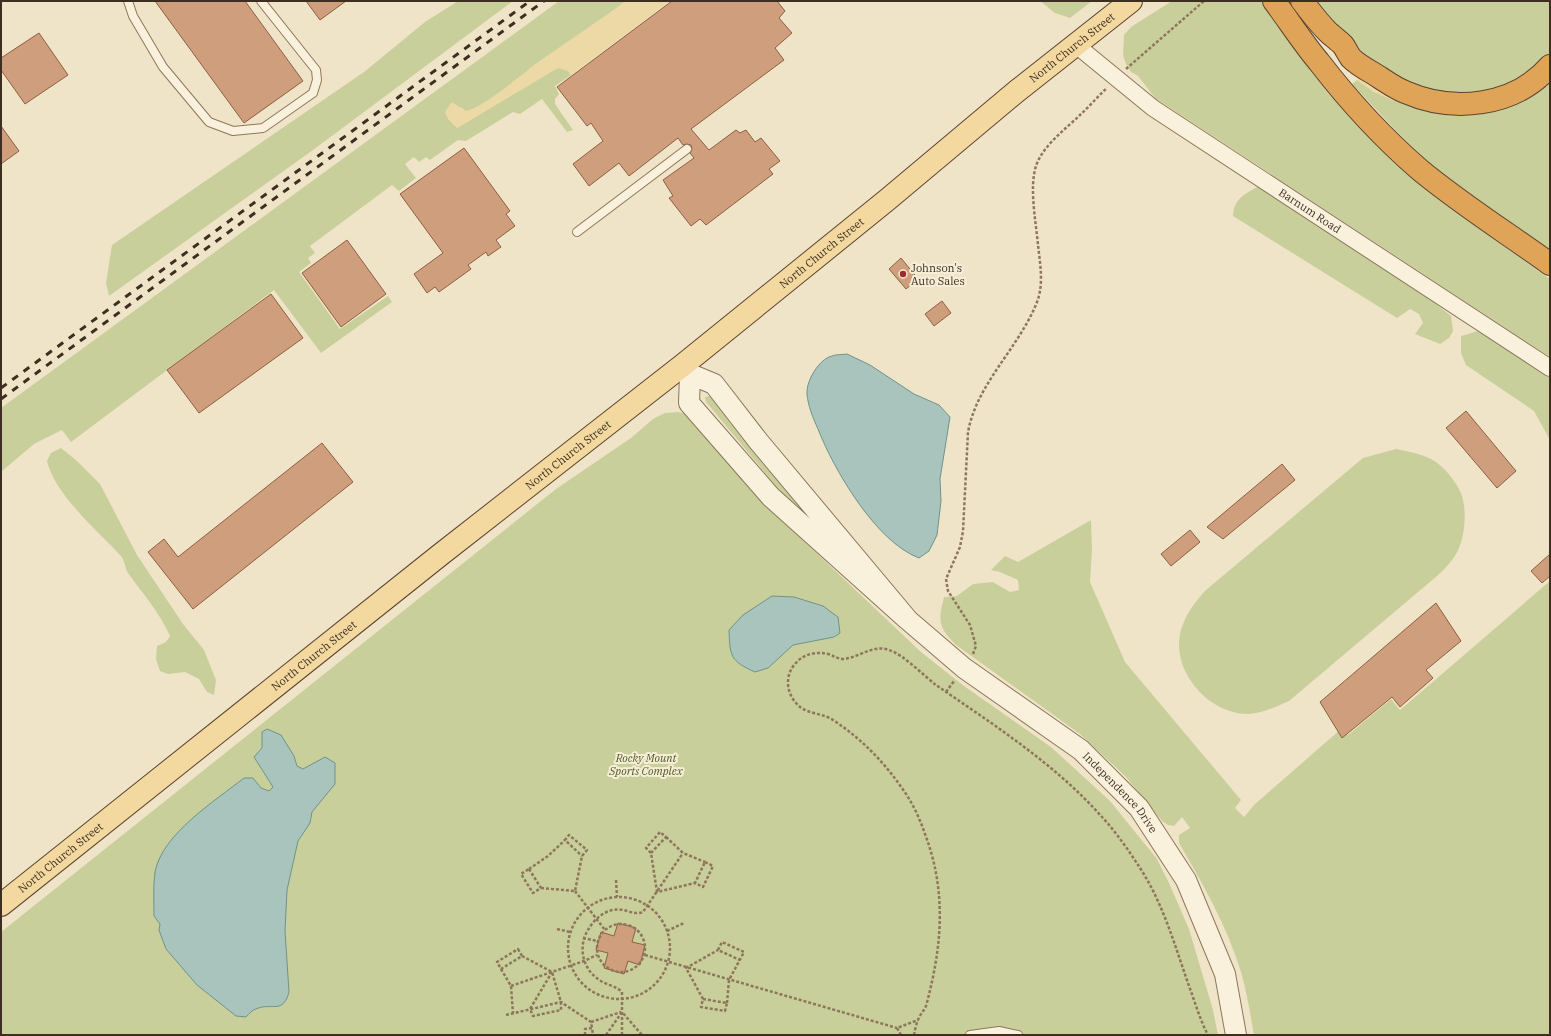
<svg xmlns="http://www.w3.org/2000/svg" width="1551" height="1036" viewBox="0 0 1551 1036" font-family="'IBM Plex Serif',serif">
  <rect width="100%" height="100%" fill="#f0e4c8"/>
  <g fill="#c9cf9b">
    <polygon points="458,1 513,1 313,150 109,296 106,283 112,245 364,72 425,22"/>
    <path d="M 559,1 L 626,1 C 597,23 565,43 536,64 C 520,76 482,109 465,111 L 461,107 L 457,128 L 558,67 L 568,71 L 571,75 L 555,86 L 559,94 L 555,99 L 555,104 L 573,130 L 567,132 L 542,99 L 520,114 L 513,112 L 466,141 L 458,140 L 430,160 L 426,157 L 419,162 L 414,157 L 405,164 L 416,178 L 399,191 L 392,185 L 310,246 L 315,253 L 308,258 L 311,263 L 299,272 L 340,329 L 388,296 L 392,302 L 321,353 L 274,290 L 71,442 L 62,430 L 34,444 L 1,472 L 1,408 Z"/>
    <polygon points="1040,1 1092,1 1070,18 1055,13"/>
    <polygon points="1172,1 1263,1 1426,187 1467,220 1550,279 1550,357 1155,98 1138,76 1131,72 1126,64 1123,55 1124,35 1131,27"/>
    <polygon points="1316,1 1550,1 1550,53 1540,65 1509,88 1491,94 1440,93 1411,84 1379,68 1355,45"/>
    <polygon points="1550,76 1550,256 1447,179 1401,136 1352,84 1357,80 1374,92 1417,107"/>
    <path d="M 1259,186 L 1427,297 L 1451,316 L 1453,331 L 1449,338 L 1440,344 L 1415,334 L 1423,323 L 1419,314 L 1410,309 L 1397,318 L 1233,216 C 1234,198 1245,194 1259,186 Z"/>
    <polygon points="1478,331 1550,378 1550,440 1534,411 1466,365 1461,353 1461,336"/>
    <polygon points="710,396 799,502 802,512 796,510 706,402 705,397"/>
    <polygon points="678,412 691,415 746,482 789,527 921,652 964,686 1051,747 1110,801 1157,859 1169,883 1189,929 1213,1010 1218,1035 1,1035 1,932 556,489 631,438 653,419 665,413"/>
    <path d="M 61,448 L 77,461 L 100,484 L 137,555 L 183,624 L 204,650 L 216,680 L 214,695 L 207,692 L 199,679 L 185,672 L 168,674 L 160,671 L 156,659 L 157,646 L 166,642 L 170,636 C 160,613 143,594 128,573 C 125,568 125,561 121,556 C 98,531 55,495 47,461 L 51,453 Z"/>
    <path d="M 1396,449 C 1410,452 1424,454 1436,462 C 1446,469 1456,482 1461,493 C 1468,512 1465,545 1452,560 C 1448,566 1442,571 1437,576 L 1289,701 C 1275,707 1262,714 1246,714 C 1211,713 1178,678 1179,643 C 1180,622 1192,605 1206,590 L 1363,458 Z"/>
    <path d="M 1091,520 L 1092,549 L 1090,582 L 1125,662 L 1241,800 L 1235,808 L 1244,817 L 1254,805 L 1341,729 L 1348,735 L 1391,699 L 1400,710 L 1550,581 L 1550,1035 L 1254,1035 C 1250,1014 1247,992 1241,972 C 1227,926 1203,884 1179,843 L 1179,835 L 1190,828 L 1182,817 L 1174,826 L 1168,825 L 1162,821 L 1126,777 L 1080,734 L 956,645 C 938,627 938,621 944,597 L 957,596 L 973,584 L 993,582 L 1010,592 L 1019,590 L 1018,580 L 1000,572 L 991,570 L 1005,556 L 1018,562 Z"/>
  </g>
  <g fill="#ecd9a5">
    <path d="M 626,1 L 670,1 L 571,75 L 568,71 L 558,68 L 457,128 L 448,119 L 445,112 L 452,102 L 465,111 C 482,109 520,76 536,64 C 565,43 596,23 626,1 Z"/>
    <path d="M 1359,78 L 1417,107 C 1393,103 1377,94 1357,80 Z"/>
  </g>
  <g fill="#a9c4bc" stroke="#6f938a">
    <path d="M 847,354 L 870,365 L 914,394 L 939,405 L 950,417 L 940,479 L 941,501 L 937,535 L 929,551 L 919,558 C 876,542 834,470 818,429 C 813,418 808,406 807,394 C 806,381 819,359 832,356 C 837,354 842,355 847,354 Z"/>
    <path d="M 772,596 L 794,597 L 823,606 L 838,617 L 840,633 L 834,637 L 793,645 L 768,668 L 755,672 C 730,661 730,656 729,630 L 743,615 Z"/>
    <path d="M 267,729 L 281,735 L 294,756 L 297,766 L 303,769 L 325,757 L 335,763 L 335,784 L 312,812 L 310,823 L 298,841 L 287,890 L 285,931 L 289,992 C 283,1015 271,1002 256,1009 C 252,1010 249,1014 246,1017 L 236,1016 L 197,985 L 166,949 L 159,930 L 160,924 L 154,916 C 154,902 153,886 155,872 C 162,834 215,801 244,778 L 253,778 L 261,788 L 269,791 L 273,787 L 254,757 L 262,748 L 262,732 Z"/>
  </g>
  <g fill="#cf9f7d" stroke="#8d5f41">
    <polygon points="155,1 245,1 303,81 244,123"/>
    <polygon points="306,1 346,1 320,20"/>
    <polygon points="672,1 777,1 785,11 779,18 792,33 775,48 784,60 691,129 709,150 736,130 740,133 746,130 755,142 761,138 780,161 769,169 773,174 706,225 700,219 691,226 669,198 673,196 663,180 694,158 690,153 692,149 691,145 687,144 683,145 678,138 629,176 619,163 589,186 573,164 603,141 591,123 587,126 557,87"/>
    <polygon points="39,33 68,75 25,104 1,70 1,58"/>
    <polygon points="1,126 19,151 1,164"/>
    <polygon points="464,148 510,211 506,214 515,226 496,240 501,247 488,256 486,252 468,265 471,269 439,292 435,287 427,293 414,274 443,253 400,194"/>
    <polygon points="347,240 386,294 341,327 302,273"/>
    <polygon points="901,258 918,279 906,289 889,269"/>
    <polygon points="271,294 303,338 199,413 167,370"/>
    <polygon points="942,301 951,313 934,326 925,314"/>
    <polygon points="1466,411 1516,471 1497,488 1446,428"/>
    <polygon points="322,443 353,482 193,609 148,552 164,539 178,557"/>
    <polygon points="1282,464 1295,480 1223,539 1207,527"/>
    <polygon points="1190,530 1200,542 1171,566 1161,554"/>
    <polygon points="1550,554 1550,576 1542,583 1531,571"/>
    <polygon points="1436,603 1461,641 1426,670 1433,678 1400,707 1392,697 1342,738 1320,702"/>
    <polygon points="618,923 636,928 632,942 645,945 640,965 628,961 624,974 604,968 608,953 596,950 601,932 614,936"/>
  </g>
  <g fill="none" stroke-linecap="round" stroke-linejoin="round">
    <g stroke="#8d765c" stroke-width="10">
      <g id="service">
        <polyline points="128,1 133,16 163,67 209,122 233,131 263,128 313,93 317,80 316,70 261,1"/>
        <polyline points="577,232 687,149"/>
        <polyline points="970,1035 999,1031 1018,1035"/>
      </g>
    </g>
    <g stroke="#8d765c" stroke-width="18">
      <g id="minor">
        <path id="s1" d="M 1076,45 L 1153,108 L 1550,368"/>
      </g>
    </g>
    <g stroke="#8d765c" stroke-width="22">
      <g id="tertiary">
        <path id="s2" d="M 908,620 L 759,442 L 714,384 L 690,374 L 689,403 L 771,497 L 908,620 L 964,668 L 1081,750 L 1139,808 L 1186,880 L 1225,974 L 1236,1035"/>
      </g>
    </g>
    <g stroke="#5b4430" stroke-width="24">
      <g id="primary">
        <path id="s3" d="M 1,905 L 440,555 L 683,365 L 887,200 L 1017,91 L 1131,1"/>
      </g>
    </g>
    <g stroke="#5b4430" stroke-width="24">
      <g id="motorway">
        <path d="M 1274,1 C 1289,21 1303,43 1319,62 C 1349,101 1383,138 1420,170 C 1461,204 1507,233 1550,264"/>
        <path d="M 1302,1 C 1310,11 1318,22 1327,31 C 1332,36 1338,40 1343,45 C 1346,49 1348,54 1351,58 C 1359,66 1370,71 1379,77 C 1387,82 1395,88 1405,92 C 1453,113 1514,107 1550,66"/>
      </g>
    </g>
    <g stroke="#8d765c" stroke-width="2.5" stroke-dasharray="3 2" stroke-linecap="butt">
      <polyline points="1126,69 1204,1"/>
      <path d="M 973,654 L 976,646 L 970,625 L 948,591 L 946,579 L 960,547 L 963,531 L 968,432 C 977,383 1019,348 1037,302 C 1044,284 1040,263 1038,245 C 1036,222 1029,188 1036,166 C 1043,145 1066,129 1081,114 C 1090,106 1098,96 1107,88"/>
      <polyline points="946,692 954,681"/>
      <polyline points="666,837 683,853 705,862"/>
      <polyline points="651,853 666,837 660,832 646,848 651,853 657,892 695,883"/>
      <polygon points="705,862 713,866 703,887 695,883"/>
      <polygon points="529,869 541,888 533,893 521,874"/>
      <polyline points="529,869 548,856 565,840"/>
      <polyline points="616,880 617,897"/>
      <polyline points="541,888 575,891 582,856 587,850 569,835 565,840 582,856"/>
      <polyline points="575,891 605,930"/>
      <circle cx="619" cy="948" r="51"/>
      <circle cx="621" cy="948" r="24"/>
      <polyline points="557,929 570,932"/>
      <polyline points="667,931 684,923"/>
      <polyline points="583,938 597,941"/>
      <polygon points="518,949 522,956 501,969 497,962"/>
      <polyline points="645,955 897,1028"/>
      <polyline points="522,956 552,972 561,1002 561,1010 533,1016 530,1009 552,972"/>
      <polyline points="501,969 511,986 513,1013"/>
      <polyline points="511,986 584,961 597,955"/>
      <polyline points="703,999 686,968 718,950"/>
      <polygon points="703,999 727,1003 725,1011 701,1007"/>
      <polyline points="727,1003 729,980 744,952 722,942 718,950 740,960"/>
      <polyline points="506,1015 561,1002 591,1022 592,1028"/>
      <polyline points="591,1022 621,1012"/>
      <polyline points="585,1035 585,1029 592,1028 593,1035"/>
      <polyline points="606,1035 622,1012 642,1035"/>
      <path d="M 622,1035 L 622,992 C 615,985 605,985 598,979 C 582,968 578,946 588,930 C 593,921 602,912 613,910 C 624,907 633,916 643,912 L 683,853"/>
      <polyline points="901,1035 897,1028 918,1020"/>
      <path d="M 914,1035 C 915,1030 916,1024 918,1020 C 920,1014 924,1011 926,1006 C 942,947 947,892 925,834 C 920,819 913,804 904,791 C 885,763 862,739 833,720 C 821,712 806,715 796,703 C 786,692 785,675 795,664 C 803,654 816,651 828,654 C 834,656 838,659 843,659 C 859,658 872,644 889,650 C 904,655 923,675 936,685 C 994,725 1055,764 1102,817 C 1116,832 1129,851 1140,868 C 1163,903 1175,946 1189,986 C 1195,1002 1200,1020 1208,1035"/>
    </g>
    <use href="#service" stroke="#faf1dc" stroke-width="8"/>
    <use href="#minor" stroke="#faf1dc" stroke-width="16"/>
    <use href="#tertiary" stroke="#faf1dc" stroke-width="20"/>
    <use href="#primary" stroke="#f3d9a0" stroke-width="22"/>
    <use href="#motorway" stroke="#e0a458" stroke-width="22"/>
    <g stroke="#3d2e20" stroke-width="3" stroke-dasharray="7 7" stroke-linecap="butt">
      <polyline points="1,388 530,1"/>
      <polyline points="1,399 544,1"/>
    </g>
  </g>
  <circle fill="#9e2a2b" stroke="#f7eed8" stroke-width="1.5" cx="903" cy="274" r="4"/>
  <g text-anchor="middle" stroke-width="4" stroke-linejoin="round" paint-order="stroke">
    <g font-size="11" fill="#3d2e20" stroke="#f7eed8">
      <text dy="4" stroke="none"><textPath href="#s3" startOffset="1372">North Church Street</textPath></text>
      <text dy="4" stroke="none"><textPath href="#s1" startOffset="287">Barnum Road</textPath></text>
      <text dy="4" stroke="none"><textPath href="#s3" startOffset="1048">North Church Street</textPath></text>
      <text dy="4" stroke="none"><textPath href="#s3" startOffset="724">North Church Street</textPath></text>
      <text dy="4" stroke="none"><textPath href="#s3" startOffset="400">North Church Street</textPath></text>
      <text dy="4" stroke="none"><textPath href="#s2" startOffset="944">Independence Drive</textPath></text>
      <text dy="4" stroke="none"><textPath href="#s3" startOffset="76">North Church Street</textPath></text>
    </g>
    <g font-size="11" fill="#3d2e20" stroke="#f7eed8" text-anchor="start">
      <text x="911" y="272">Johnson's<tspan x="911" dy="13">Auto Sales</tspan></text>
    </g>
    <g font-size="11" font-style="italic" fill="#4d5a26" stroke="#f7eed8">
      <text x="646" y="762">Rocky Mount<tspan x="646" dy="13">Sports Complex</tspan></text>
    </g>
  </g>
  <rect width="1551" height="1036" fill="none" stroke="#3d2e20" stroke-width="4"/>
</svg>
